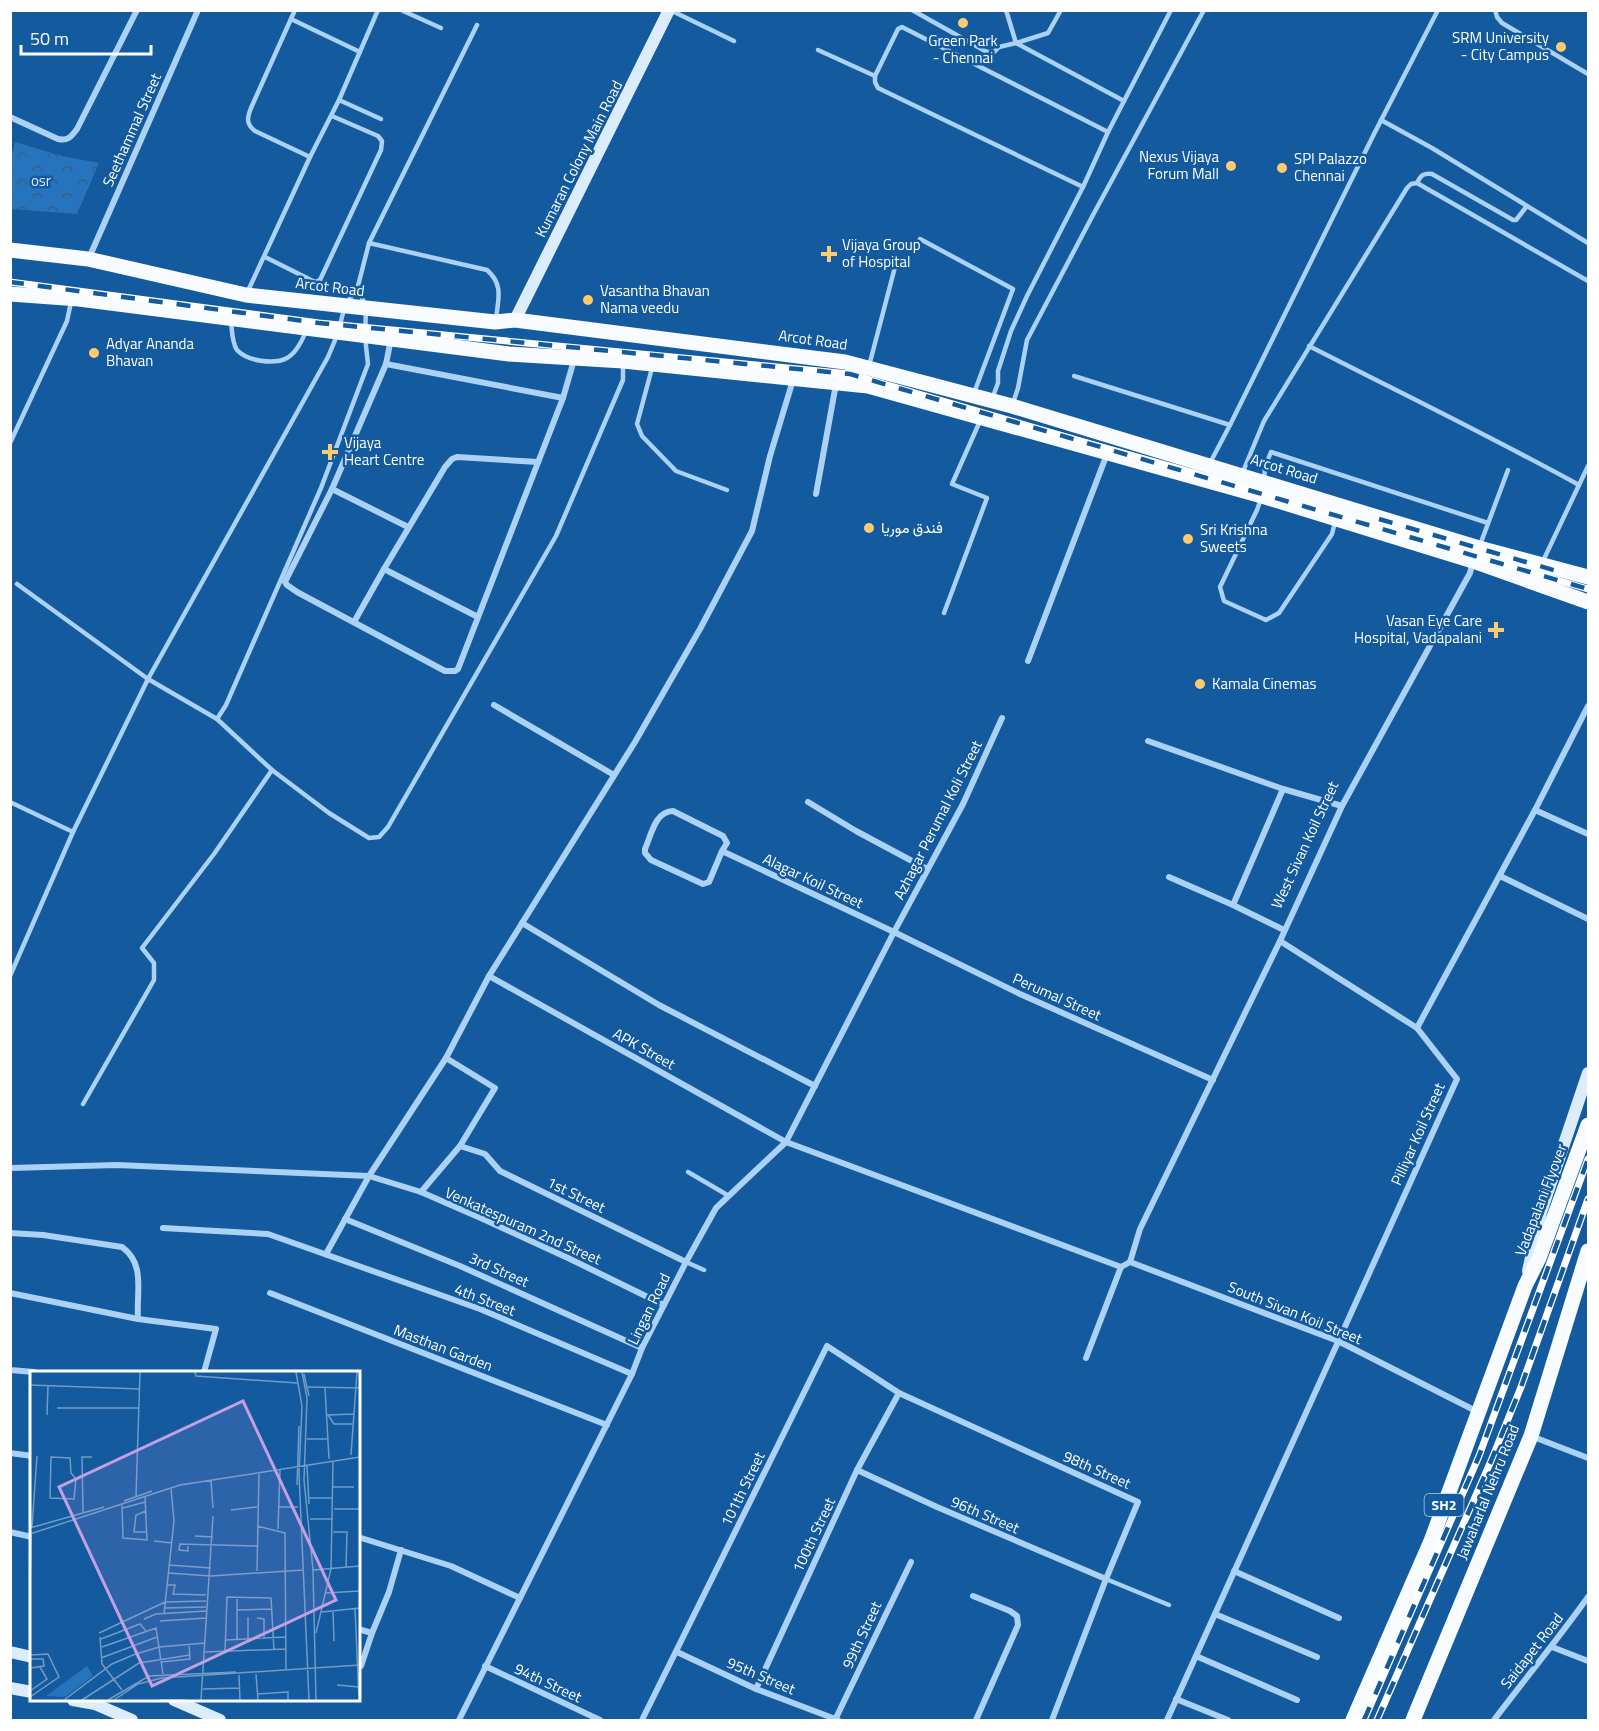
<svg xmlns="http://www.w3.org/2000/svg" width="1599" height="1731" viewBox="0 0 1599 1731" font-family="'Titillium Web',Vazirmatn,sans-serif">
  <defs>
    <pattern id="forest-crowns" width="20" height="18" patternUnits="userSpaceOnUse" patternTransform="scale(1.5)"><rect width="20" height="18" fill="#2674bd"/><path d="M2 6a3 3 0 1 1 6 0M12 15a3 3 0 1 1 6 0" fill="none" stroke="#396084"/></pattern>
  </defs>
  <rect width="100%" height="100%" fill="#135a9f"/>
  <polygon fill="url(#forest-crowns)" points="15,142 62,156 99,163 77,214 11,209 11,158"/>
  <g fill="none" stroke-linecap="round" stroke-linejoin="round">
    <g stroke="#abd1f4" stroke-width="4.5">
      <path d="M 295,10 L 251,108 C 247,118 246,124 255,131 L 310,157"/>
      <polyline points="401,10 441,28"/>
      <polyline points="670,10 734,41"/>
      <polyline points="912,10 987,52 994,52 999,47 1016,43 1124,101"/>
      <polyline points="1006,10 1016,43 1048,33 1061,10"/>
      <polyline points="1495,10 1497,17 1502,23 1588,74"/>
      <polyline points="291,19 360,52"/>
      <polyline points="818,50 875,76"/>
      <polyline points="339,100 381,119"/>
      <polyline points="1381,120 1432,148 1588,243"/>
      <path d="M 1417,183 C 1421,175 1423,173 1432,174 L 1513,220 L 1516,220 L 1527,206"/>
      <polyline points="1083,187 878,88 875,82 875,76 898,29 902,27 1108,132"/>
      <polyline points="920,239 1013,289 974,393"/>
      <path d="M 369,243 L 487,270 C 504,285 498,299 496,319"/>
      <polyline points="265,257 315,282 320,280 381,150 382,141 378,136 332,116"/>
      <polyline points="247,293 310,157 339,100 378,10"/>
      <polyline points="348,302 358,286 369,243 477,25"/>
      <path d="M 231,322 C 232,330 232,343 237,350 C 247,361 274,365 287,358 C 296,353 302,341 306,331"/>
      <path d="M 1309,346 C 1399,392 1490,436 1579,485"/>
      <polyline points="869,366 895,267"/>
      <polyline points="652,368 637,424 642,436 676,471 727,490"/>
      <polyline points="1074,376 1230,425"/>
      <polyline points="992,399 998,383 998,371 1011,331 1027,296 1083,187 1108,132 1171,10"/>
      <polyline points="1013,403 1018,388 1027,340 1093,215 1204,10"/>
      <polyline points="10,443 67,321 71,302"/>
      <polyline points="1210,463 1230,425 1374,134 1438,10"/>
      <polyline points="1242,474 1264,421 1407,188 1411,184 1417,183 1588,281"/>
      <polyline points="1264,481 1265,467 1271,452 1488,523"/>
      <polyline points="1261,499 1257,510 1220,587 1224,601 1266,620 1279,613 1332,534 1335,522"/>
      <polyline points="1480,545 1508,470"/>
      <polyline points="1534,580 1588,466"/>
      <polyline points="17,584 148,679 217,719 226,705 321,488 368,364 365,337 366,309 358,286"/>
      <polyline points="944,613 987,498 952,484 980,421"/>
      <polyline points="217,719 272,770"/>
      <polyline points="10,802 73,832 10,976"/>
      <polyline points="73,832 148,679 328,357 338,333 344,309"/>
      <polyline points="83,1104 154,980 154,963 142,948 214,854 272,770 329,813 369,838 379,837 388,827 556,536 623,380 623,363"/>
      <polyline points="688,1172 729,1196"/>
      <polyline points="686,1262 704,1270"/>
      <polyline points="1106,1579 1169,1605"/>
    </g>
    <g stroke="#abd1f4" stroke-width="6">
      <path d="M 10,117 L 58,139 C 68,141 71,137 77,129 L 137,10"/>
      <polyline points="89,258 198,10"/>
      <polyline points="391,339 386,364 332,489 285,582 287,585 297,592 445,671 455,671 458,669 563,398 574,360"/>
      <polyline points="386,364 563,398"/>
      <polyline points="332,489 408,527"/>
      <polyline points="816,494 836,384"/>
      <polyline points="478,617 384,569 445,467 452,459 457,457 538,462"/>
      <polyline points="354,622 384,569"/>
      <polyline points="1028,661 1107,454"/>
      <polyline points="494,705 614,775"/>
      <polyline points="1148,741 1283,789 1342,806"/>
      <polyline points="808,802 856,831 927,869"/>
      <polyline points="1535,810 1588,834"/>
      <path d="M 722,851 L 709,882 L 703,884 L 651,860 L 645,853 L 645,849 C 651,836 655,811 673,811 L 723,836 L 727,843 L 722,851 L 894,932 L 1020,994 L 1213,1080"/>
      <polyline points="1500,876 1588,919"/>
      <polyline points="1169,877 1233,905 1284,930"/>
      <polyline points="1233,905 1283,789"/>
      <polyline points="522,923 659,1005 815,1086"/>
      <polyline points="489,976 786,1142 1121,1267 1130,1262"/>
      <polyline points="1417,1028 1535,810 1588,706"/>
      <polyline points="460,1146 485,1154 500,1171 686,1262"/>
      <polyline points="10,1168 117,1165 369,1176 421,1192 483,1219 568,1258 664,1305"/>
      <polyline points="421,1192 460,1146 495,1088 446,1058"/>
      <polyline points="345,1219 460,1266 642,1348"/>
      <polyline points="163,1228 268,1234 480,1309 632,1374"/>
      <path d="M 10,1233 L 43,1235 L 122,1247 C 146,1264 136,1293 138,1319"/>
      <polyline points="326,1254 369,1176 446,1058 489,976 635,742 700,629 752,531 770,456 793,380"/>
      <polyline points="1130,1262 1140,1229 1280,941 1342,806 1470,573 1473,561"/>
      <polyline points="1130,1262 1338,1341 1478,1412"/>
      <polyline points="10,1293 138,1319 216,1329 204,1372"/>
      <polyline points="270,1293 607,1425"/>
      <polyline points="1086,1358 1121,1267"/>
      <polyline points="10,1370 34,1372"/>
      <polyline points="1531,1436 1588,1458"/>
      <polyline points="10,1453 32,1456"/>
      <polyline points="857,1470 937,1507 1106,1579"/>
      <polyline points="10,1532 32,1537"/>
      <polyline points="358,1537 451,1566 520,1598"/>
      <polyline points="1234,1571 1339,1618"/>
      <polyline points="973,1596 1010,1611 1017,1616 1018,1625 976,1720"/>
      <polyline points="1215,1614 1317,1657"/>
      <polyline points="358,1629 372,1633"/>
      <polyline points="1552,1647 1588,1661"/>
      <polyline points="677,1652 756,1689 838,1720"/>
      <polyline points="1196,1656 1297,1700"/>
      <polyline points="358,1666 361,1666 372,1633 389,1592 401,1550"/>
      <polyline points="485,1666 600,1720"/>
      <polyline points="756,1689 857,1470 899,1393"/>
      <polyline points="1176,1699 1228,1720"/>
      <polyline points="459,1720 632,1374 642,1348 686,1262 716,1208 786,1142 894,932 963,804 1002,718"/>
      <polyline points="642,1720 827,1346 899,1393 1138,1502 1106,1579 1052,1720"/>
      <polyline points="835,1720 911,1562"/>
      <polyline points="1167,1720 1457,1079 1417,1028 1280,941"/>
      <path d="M 1494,1720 C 1525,1679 1558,1639 1588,1597"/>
    </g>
    <g stroke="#dbecfd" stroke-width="12">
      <polyline points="515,320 669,10"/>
      <polyline points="1528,1271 1541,1212 1588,1073"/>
      <polyline points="10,1652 32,1657"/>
      <polyline points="10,1688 32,1692"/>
      <polyline points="73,1700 95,1704 132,1720"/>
      <polyline points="174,1700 220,1720"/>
    </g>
    <g stroke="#f8fbff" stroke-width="15">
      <polyline points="10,250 88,259 246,295 495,322 515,320 845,362 1012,406 1479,548 1588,577"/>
      <polyline points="10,294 79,299 509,354 623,361 868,386 1262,496 1473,561 1588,602"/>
      <polyline points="1353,1720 1431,1541 1525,1286 1539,1258 1588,1125"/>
      <polyline points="1413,1720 1531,1436 1588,1251"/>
    </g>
    <g stroke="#fff" stroke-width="7">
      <g id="rail">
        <polyline points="10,282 319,323 850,374 1588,589"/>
        <polyline points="1379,519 1560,572"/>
        <polyline points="1364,1720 1479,1456 1588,1159"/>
        <polyline points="1377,1720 1491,1461 1521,1387 1588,1199"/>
      </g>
    </g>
    <use href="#rail" stroke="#135a9f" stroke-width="4.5" stroke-dasharray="14" stroke-linecap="butt"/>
  </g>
  <g fill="#ffcb6e" stroke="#135a9f" stroke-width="2">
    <circle cx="963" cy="23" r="6"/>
    <circle cx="1561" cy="47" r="6"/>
    <circle cx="1231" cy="166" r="6"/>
    <circle cx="1282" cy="168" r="6"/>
    <path d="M826 245h6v6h6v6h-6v6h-6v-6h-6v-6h6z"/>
    <circle cx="588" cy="300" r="6"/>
    <circle cx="94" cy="353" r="6"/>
    <path d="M327 443h6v6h6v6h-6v6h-6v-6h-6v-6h6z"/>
    <circle cx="869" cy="528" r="6"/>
    <circle cx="1188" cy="539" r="6"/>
    <path d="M1493 621h6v6h6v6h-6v6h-6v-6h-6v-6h6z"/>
    <circle cx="1200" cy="684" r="6"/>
  </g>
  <g text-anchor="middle" stroke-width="5" stroke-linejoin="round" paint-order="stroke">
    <rect fill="#135a9f" stroke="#b8cee2" stroke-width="1.5" x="1424.5" y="1494" width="39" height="22" rx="4.5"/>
    <g font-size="14" font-weight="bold" fill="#fff">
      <text x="1444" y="1510">SH2</text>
    </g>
    <g font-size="15" fill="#fff" stroke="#135a9f" text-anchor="start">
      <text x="1549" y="43" text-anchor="end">SRM University<tspan x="1549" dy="17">- City Campus</tspan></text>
      <text x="963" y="46" text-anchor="middle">Green Park<tspan x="963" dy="17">- Chennai</tspan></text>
      <text x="1219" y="162" text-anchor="end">Nexus Vijaya<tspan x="1219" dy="17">Forum Mall</tspan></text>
      <text x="1294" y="164">SPI Palazzo<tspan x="1294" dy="17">Chennai</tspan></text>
      <text x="842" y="250">Vijaya Group<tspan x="842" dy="17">of Hospital</tspan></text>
      <text x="600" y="296">Vasantha Bhavan<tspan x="600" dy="17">Nama veedu</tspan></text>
      <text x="106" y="349">Adyar Ananda<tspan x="106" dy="17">Bhavan</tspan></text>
      <text x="344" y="448">Vijaya<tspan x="344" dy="17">Heart Centre</tspan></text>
      <text x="881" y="533">فندق موريا</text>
      <text x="1200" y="535">Sri Krishna<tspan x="1200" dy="17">Sweets</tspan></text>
      <text x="1482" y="626" text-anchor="end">Vasan Eye Care<tspan x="1482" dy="17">Hospital, Vadapalani</tspan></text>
      <text x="1212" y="689">Kamala Cinemas</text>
    </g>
    <g font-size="15" fill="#fff" stroke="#135a9f">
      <text transform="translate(132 130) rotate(-66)" y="5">Seethammal Street</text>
      <text transform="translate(579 159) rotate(-63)" y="5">Kumaran Colony Main Road</text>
      <text transform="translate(330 287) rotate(7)" y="5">Arcot Road</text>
      <text transform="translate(813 340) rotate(8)" y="5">Arcot Road</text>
      <text transform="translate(1284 469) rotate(17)" y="5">Arcot Road</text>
      <text transform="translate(938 820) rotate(-63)" y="5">Azhagar Perumal Koli Street</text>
      <text transform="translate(1305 845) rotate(-65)" y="5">West Sivan Koil Street</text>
      <text transform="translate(813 881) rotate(25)" y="5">Alagar Koil Street</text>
      <text transform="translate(1057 997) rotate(24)" y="5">Perumal Street</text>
      <text transform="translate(644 1049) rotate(29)" y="5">APK Street</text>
      <text transform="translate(1418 1134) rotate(-66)" y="5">Pilliyar Koil Street</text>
      <text transform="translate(576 1195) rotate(26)" y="5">1st Street</text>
      <text transform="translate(1541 1200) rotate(-69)" y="5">Vadapalani Flyover</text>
      <text transform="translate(523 1226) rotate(24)" y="5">Venkatespuram 2nd Street</text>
      <text transform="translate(499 1270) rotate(24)" y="5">3rd Street</text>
      <text transform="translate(485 1300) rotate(21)" y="5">4th Street</text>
      <text transform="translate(649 1309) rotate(-64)" y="5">Lingan Road</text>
      <text transform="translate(1295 1313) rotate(22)" y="5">South Sivan Koil Street</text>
      <text transform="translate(443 1348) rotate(21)" y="5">Masthan Garden</text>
      <text transform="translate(1097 1470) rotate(24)" y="5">98th Street</text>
      <text transform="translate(743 1489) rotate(-64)" y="5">101th Street</text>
      <text transform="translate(1488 1492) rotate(-68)" y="5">Jawaharlal Nehru Road</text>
      <text transform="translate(985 1515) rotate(23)" y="5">96th Street</text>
      <text transform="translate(814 1535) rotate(-65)" y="5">100th Street</text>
      <text transform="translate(862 1635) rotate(-65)" y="5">99th Street</text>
      <text transform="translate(1532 1651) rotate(-52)" y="5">Saidapet Road</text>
      <text transform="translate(761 1676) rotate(23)" y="5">95th Street</text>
      <text transform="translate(548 1683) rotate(25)" y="5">94th Street</text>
    </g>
    <g font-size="15" fill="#d3e9fe" stroke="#135a9f">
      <text x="41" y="186">osr</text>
    </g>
  </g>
  <g transform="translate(30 1371)">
    <rect width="330" height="330" fill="#135a9f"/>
    <path d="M 57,295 L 63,305 L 35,326 L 16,325 Z" fill="#2674bd"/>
    <path fill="none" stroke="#719cc5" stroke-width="1.5" d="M 165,1 L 166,5 L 267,12M 266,1 L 272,35 L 269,103 L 279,329M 272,1 L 277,27 L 274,109 L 283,199 L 286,329M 274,3 L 279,25M 0,14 L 110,18M 278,16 L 330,17M 295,17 L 299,88M 27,37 L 109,37M 17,44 L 18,15M 323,53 L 304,53 L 298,44 L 324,43M 277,68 L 297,68M 321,84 L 327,1M 21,86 L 40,87 L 41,102 L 46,108 L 44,128 L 20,127 ZM 277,95 L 279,133M 181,109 L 183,137M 267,114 L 269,55M 303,116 L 324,116M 106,125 L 110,1M 278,127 L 303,127M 94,130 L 122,120M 92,134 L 93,167 L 117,169 L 115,126M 249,136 L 268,136M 93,137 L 115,131M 304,138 L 330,138M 201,139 L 227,136M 116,140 L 106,144 L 104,161 L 117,161M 53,141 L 52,86 L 62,86M 280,148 L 303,148M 227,155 L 255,162 L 256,298M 2,156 L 7,85M 0,157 L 74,136M 248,158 L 250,99M 303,161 L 317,161 L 316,197M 0,163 L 150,114 L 330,86M 165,165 L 183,166M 124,170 L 142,172M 158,175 L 158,180 L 149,179 L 150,173 L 227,175M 139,194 L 181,197M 283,199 L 330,195M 227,200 L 229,101M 138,202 L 181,205 L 274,199M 137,214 L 145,214 L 143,224M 296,222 L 329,220M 144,223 L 176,224M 0,230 L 1,162M 134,237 L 176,236M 325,237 L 329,329M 207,239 L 241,238M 303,240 L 304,270M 292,241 L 330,237M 134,243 L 144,150 L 141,117M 227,247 L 234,248 L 234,268M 114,248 L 126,243 L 176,240M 130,250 L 176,247M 69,262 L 135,231 L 176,230M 286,262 L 301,198 L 303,91M 70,266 L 72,293 L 92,319M 71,268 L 110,253 L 116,260M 196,269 L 256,266M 207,269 L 207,228M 218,269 L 218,246M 72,276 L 126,257 L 133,303M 175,281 L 256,278M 195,281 L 197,226 L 241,227 L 244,279M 0,284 L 18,283 L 29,306 L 0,326M 71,287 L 127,266M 0,288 L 13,288 L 14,295 L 0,297M 131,291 L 160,288 L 159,273M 226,303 L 228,329M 209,304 L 210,329M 307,314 L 329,316M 173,318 L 210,317M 0,320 L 17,308 L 10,296M 227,323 L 258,321 L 258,329M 34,329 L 82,293 L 103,284 L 129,276 L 175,272M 52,329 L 109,292 L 160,284M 78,329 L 119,305 L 206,301M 84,329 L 108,313 L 132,307 L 330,294M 129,329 L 157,329M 171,329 L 183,145"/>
    <path fill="#c4a0e2" fill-opacity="0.15" stroke="#c4a0e2" stroke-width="3" d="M 213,30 L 306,229 L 122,315 L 29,116 Z"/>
    <rect width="330" height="330" fill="none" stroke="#fff" stroke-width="3"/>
  </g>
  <rect width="1599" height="1731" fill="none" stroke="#ffffff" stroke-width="24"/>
  <path d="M21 45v9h130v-9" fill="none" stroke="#ffffff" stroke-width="3"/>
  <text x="30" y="45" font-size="18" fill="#ffffff" stroke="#135a9f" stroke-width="4.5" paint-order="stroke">50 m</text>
</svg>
